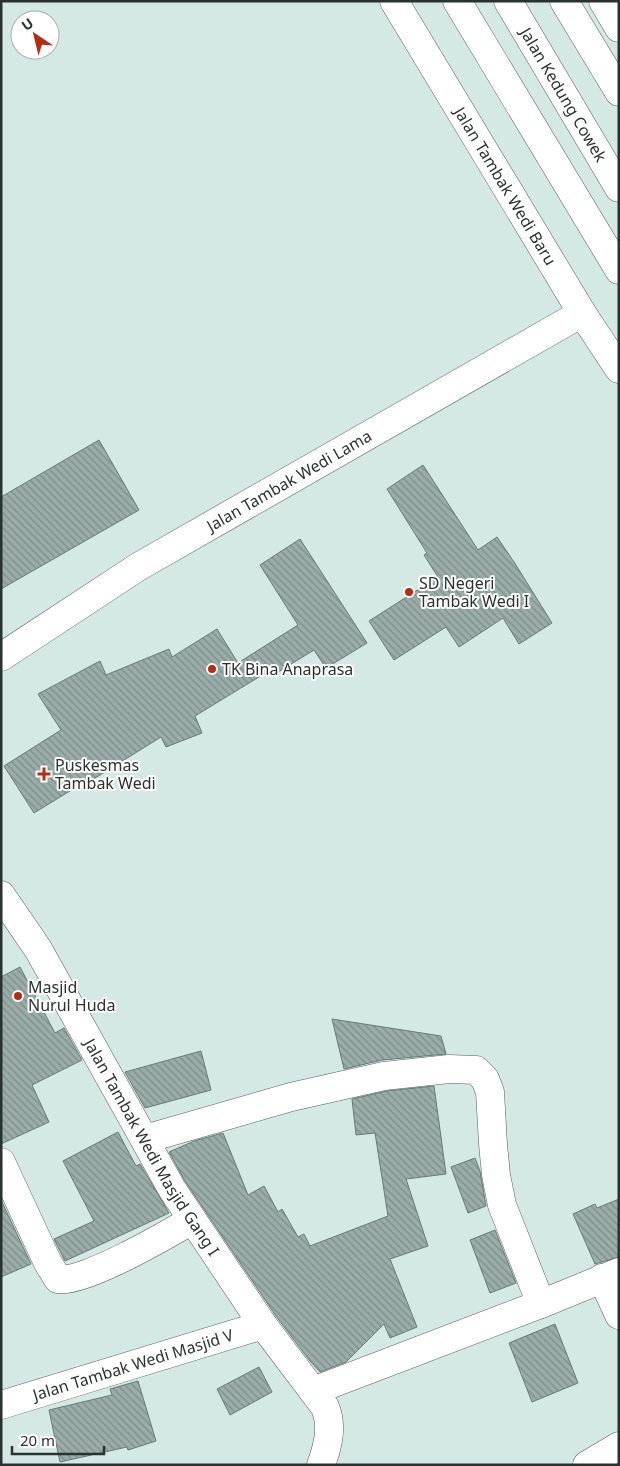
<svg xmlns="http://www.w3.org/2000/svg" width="620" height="1466" viewBox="0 0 620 1466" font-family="'Noto Sans',sans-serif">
  <defs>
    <pattern id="building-back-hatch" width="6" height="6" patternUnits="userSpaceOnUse" patternTransform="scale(1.25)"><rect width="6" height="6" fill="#9aada9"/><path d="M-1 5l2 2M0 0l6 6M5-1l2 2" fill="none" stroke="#7e8d8a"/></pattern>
  </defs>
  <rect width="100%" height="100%" fill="#d4e9e4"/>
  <g fill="url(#building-back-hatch)" stroke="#677a76">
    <polygon points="99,440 139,510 1,589 1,497"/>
    <polygon points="423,465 478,550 497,537 514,562 552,623 519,644 503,618 459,647 446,627 394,660 369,621 438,577 424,555 427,553 387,489"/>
    <polygon points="300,539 367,643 326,668 314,650 275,674 272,669 195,716 202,733 166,747 161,737 92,780 91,778 34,813 4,766 61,730 38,694 100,661 106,675 169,649 172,657 217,629 238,663 298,625 260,565"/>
    <polygon points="20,967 55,1033 64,1028 82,1060 32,1085 49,1122 1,1144 1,977"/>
    <polygon points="332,1019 441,1036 446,1054 382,1060 344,1069"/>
    <polygon points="201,1051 211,1090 145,1108 125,1072"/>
    <polygon points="434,1086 446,1174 406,1179 428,1246 390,1259 417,1327 390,1338 384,1324 346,1362 320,1372 310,1361 276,1316 185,1181 169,1152 194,1141 223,1133 248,1195 264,1186 278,1212 282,1209 298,1237 304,1234 310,1246 388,1216 375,1133 356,1135 352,1099 387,1091"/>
    <polygon points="118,1132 136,1166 140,1164 169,1213 65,1261 54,1239 94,1221 63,1161"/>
    <polygon points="475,1158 480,1171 486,1206 468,1213 451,1167"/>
    <polygon points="619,1199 619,1257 595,1264 573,1214 595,1204 597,1208"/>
    <polygon points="1,1200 31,1264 1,1277"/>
    <polygon points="495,1230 516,1283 490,1293 470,1240"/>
    <polygon points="555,1324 578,1383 532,1402 509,1343"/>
    <polygon points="259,1367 272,1392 230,1415 217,1389"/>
    <polygon points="138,1381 156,1441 128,1450 127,1447 60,1462 49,1410 112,1395 110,1389"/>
  </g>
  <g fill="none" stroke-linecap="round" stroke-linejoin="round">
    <g stroke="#4f615d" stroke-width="29">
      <g id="minor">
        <path id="s1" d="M 394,1 L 582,313 L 619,369"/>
        <path id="s2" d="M 1,657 L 138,567 L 582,313"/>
        <path id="s3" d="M 1,895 L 38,949 L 172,1189 L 263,1325 L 325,1407 C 333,1426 328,1446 321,1465"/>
        <polyline points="145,1139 291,1097 384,1076 449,1069 476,1070 485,1079 490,1092 493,1144 496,1175 502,1205 541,1304"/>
        <path d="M 1,1162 L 48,1263 L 58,1279 C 83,1284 168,1234 192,1220"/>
        <polyline points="602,1278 619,1315"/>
        <polyline points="313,1391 541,1304 619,1272"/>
        <path id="s4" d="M 1,1405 L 263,1325"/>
        <polyline points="587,1465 619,1446"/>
      </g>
    </g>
    <g stroke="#4f615d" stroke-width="29">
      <g id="major">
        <polyline points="457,1 619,270"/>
        <polyline points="603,1 619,28"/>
      </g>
    </g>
    <g stroke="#4f615d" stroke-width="29">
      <g id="highway">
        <path id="s5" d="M 508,1 L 619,188"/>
        <polyline points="564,1 619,92"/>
      </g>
    </g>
    <use href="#minor" stroke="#fff" stroke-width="28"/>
    <use href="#major" stroke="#fff" stroke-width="28"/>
    <use href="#highway" stroke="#fff" stroke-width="28"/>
  </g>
  <g fill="#b72a14" stroke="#fff" stroke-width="2">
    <circle cx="409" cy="592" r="5"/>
    <circle cx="212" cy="669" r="5"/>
    <path d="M41.5 766.5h5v5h5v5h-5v5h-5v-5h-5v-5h5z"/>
    <circle cx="18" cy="996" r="5"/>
  </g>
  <g text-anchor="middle" stroke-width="4" stroke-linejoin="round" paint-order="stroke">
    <g font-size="16" fill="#2a3230" stroke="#fff">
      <text dy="6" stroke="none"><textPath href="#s5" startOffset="109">Jalan Kedung Cowek</textPath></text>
      <text dy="6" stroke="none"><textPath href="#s1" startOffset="216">Jalan Tambak Wedi Baru</textPath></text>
      <text dy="6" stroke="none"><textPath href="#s2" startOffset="338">Jalan Tambak Wedi Lama</textPath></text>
      <text dy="6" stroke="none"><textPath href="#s3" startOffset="294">Jalan Tambak Wedi Masjid Gang I</textPath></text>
      <text dy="6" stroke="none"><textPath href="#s4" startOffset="138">Jalan Tambak Wedi Masjid V</textPath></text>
    </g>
    <g font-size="16" fill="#2a3230" stroke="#fff" text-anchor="start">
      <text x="419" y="589">SD Negeri<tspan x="419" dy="18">Tambak Wedi I</tspan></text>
      <text x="222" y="675">TK Bina Anaprasa</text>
      <text x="55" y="771">Puskesmas<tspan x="55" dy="18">Tambak Wedi</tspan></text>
      <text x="28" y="993">Masjid<tspan x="28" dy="18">Nurul Huda</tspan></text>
    </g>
  </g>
  <rect width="620" height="1466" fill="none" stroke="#2a3230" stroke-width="5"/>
  <g transform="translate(35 35) rotate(325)"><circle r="24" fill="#ffffff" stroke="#aaadac"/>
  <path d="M0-4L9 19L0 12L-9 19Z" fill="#b72a14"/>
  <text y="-8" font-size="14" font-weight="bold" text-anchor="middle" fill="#2a3230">U</text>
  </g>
  <path d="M12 1446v8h92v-8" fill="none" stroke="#2a3230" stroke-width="2.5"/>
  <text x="20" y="1446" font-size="15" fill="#2a3230" stroke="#ffffff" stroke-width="4" paint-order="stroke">20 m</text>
</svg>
